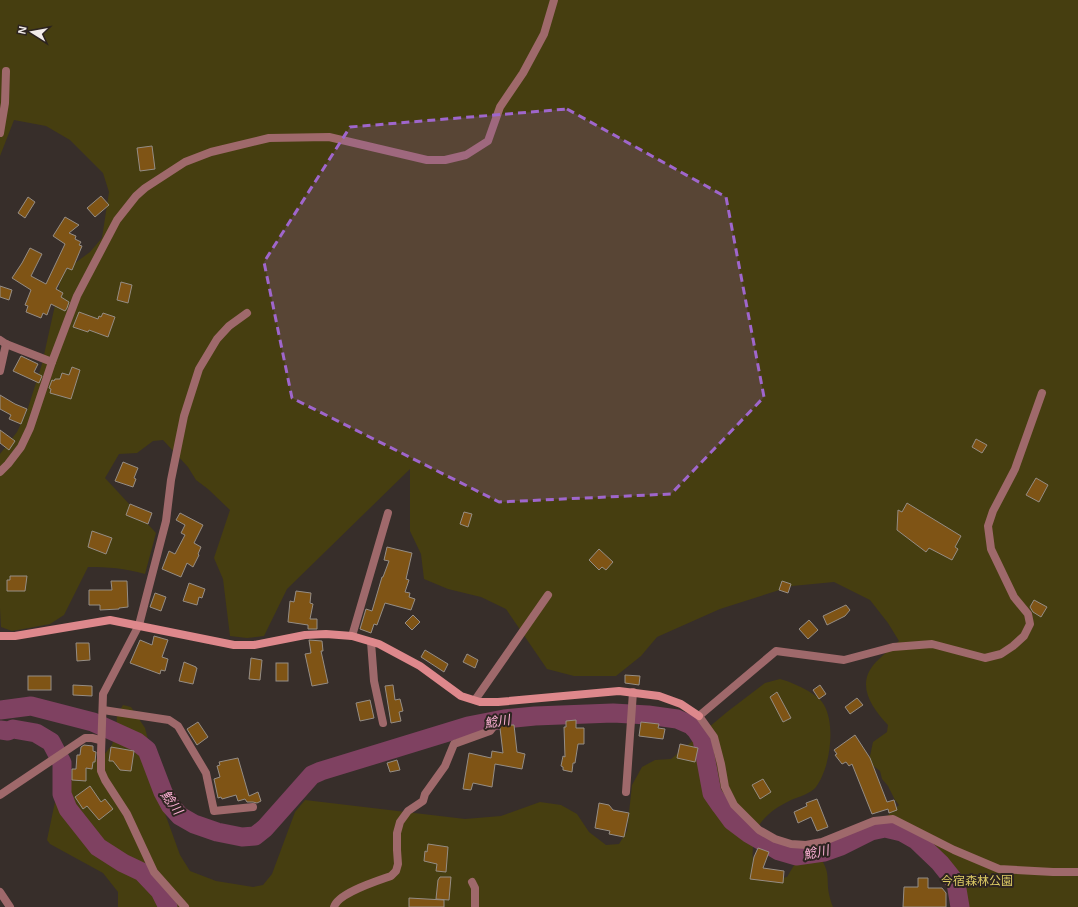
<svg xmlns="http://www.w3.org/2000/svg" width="1078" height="907" viewBox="0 0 1078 907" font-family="Arial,'Noto Sans JP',sans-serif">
  <rect width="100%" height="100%" fill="#372e2a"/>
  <g fill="#463e10">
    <path d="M 0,0 L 1078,0 L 1078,907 L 955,907 L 952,889 L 932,860 L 919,851 L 912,840 L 898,833 L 898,824 L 886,817 L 899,805 L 895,800 L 888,786 L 882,779 L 880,771 L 871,764 L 870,756 L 873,742 L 887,732 L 888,725 C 871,707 855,684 876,662 C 883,655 891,648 899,641 L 888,623 L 870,600 L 834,582 L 792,586 L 720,609 L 657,637 L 641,656 L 616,676 L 574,676 L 547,669 L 506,609 L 481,597 L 448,589 L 424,579 L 421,554 L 410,531 L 410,469 L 287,589 L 264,636 L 247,638 L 230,636 L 223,579 L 214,558 L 230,510 L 208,489 L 196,480 L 188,467 L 163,440 L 153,441 L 137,453 L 119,454 L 105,478 L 156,533 L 145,574 C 124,568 109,567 88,567 L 64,615 L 50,624 L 29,628 L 12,631 L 1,627 L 0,608 L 0,454 L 17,432 L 27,411 L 42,364 L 61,278 L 67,269 L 90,252 L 102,238 L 109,192 L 103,173 L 70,140 L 46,126 L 14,120 L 0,156 Z"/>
    <path d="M 780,679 C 792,682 819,694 824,705 C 836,726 830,768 816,787 C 811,793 799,797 791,800 C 771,810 754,822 753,847 C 753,851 752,855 753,859 C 754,864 756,869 758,874 L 773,880 L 787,877 L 800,855 L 819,856 C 831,873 826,877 829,894 C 830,898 831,903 833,907 L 118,907 L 118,892 L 103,873 L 50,844 L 47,840 L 59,783 L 69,772 L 103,756 L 112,745 L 116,732 L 117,715 L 123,705 L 131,707 L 145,728 L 156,770 L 155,786 L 180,855 L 190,871 L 216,881 L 253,887 L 263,885 L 272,874 L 295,812 L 305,800 L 465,819 L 501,816 L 540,802 L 561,805 L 577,814 L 589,832 L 606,845 L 619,844 L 627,831 L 632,785 L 642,767 L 655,760 L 671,759 L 727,712 L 765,683 Z"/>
  </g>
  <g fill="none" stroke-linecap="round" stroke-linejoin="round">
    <g stroke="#7f4161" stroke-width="19">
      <polyline points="0,710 31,706 93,722 137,742 147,750 163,792 170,805 180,816 194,824 217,832 242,837 255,836 265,828 312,775 321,771 468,726 504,719 535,716 613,713 648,715 677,719 691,725 696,730 702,739 712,793 721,806 732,821 748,833 779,851 796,856 824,852 841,846 871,831 885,828 902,832 916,840 940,863 956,883 960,907"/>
      <polyline points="0,730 8,731 13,729 36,733 51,742 62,763 62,794 68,809 98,847 123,863 142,872 160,891 168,907"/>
    </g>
  </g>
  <g fill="#7f5415" stroke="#958d85">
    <polygon points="152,146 155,169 140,171 137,148"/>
    <polygon points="101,196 109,205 95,217 87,208"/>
    <polygon points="28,197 35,202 25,218 18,213"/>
    <polygon points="65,217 79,225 69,233 76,236 75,239 81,242 79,245 82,246 72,270 67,268 56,289 63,293 61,297 69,302 67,308 65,311 51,304 47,315 43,313 41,318 26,312 28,306 25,305 31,290 12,278 22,263 30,248 42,254 31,276 46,284 65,244 53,236"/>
    <polygon points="121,282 132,285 128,303 117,300"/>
    <polygon points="0,286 12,290 9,300 0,297"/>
    <polygon points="79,312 98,319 99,316 101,317 103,313 115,317 108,337 89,330 88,332 73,327"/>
    <polygon points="21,356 38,364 34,372 42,376 39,383 13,371"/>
    <polygon points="72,367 80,370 71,399 50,393 51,389 49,388 52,380 54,381 55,379 60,379 62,373 69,375"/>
    <polygon points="0,395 15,404 27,409 21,424 9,419 11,415 0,409"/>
    <polygon points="0,430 15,441 9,450 0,443"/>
    <polygon points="976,439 987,445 982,453 972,447"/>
    <polygon points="123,462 138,468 134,478 136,479 133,487 115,481"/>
    <polygon points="1036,478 1048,485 1039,502 1026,495"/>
    <polygon points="907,503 961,536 955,547 958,549 952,560 929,548 926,552 897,530 898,510 902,512"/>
    <polygon points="130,504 152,513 148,524 126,515"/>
    <polygon points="464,512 472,514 468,527 460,524"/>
    <polygon points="180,513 203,525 194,543 201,547 198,554 199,555 193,567 187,563 181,577 162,569 169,551 175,554 185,535 181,533 185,525 176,520"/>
    <polygon points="92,531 112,538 106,554 88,547"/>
    <polygon points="387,547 412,553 406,579 409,580 405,592 410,593 409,597 415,599 411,610 385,603 377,625 374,624 371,633 360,629 366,609 372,611 382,577 383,577 389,561 384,560"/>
    <polygon points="599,549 613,562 606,570 602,567 599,570 589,560"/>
    <polygon points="10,576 27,576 25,591 7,591 7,580 10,580"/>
    <polygon points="111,581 127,581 128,607 119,608 119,609 100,610 100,605 89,605 89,590 112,590"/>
    <polygon points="782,581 791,584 788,593 779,590"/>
    <polygon points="189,583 205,589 202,598 199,597 197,605 183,601"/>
    <polygon points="296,591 311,593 310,603 313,604 310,619 317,619 317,629 308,629 308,625 288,622 290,601 294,602"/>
    <polygon points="155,593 166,597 161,611 150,607"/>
    <polygon points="1034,600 1047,607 1041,617 1033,612 1030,607"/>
    <polygon points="846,605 850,610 845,616 827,625 823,616"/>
    <polygon points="413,615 420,622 412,630 405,623"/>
    <polygon points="809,620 818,630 808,639 799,629"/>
    <polygon points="154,636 168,640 162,657 168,659 165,671 161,670 160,674 130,663 140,640 152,645"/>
    <polygon points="309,640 322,641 323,651 321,651 328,683 312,686 305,654 311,653"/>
    <polygon points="76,643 89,643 90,660 77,661"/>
    <polygon points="425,650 448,664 444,672 421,657"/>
    <polygon points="467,654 478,660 475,668 463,662"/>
    <polygon points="251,658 262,660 260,680 249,679"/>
    <polygon points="184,662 196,667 196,668 197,668 193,684 179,681"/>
    <rect x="276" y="663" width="12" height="18"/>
    <polygon points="625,675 640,676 639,685 625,683"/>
    <rect x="28" y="676" width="23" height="14"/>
    <polygon points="73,685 92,686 92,696 73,695"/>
    <polygon points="393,685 395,700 400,699 403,711 399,712 401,721 391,723 385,686"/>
    <polygon points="820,685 826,694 819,699 813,690"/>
    <polygon points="777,692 791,718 783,722 770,697"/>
    <polygon points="857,698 863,705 850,714 845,707"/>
    <polygon points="370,700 374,718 360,721 356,703"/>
    <polygon points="576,720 576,728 584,728 584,744 578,744 575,763 573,763 572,772 563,770 563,767 561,766 563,756 565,757 564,727 566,727 566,721"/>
    <polygon points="198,722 208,737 197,745 187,729"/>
    <polygon points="641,722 659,724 658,728 665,729 663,739 639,736"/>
    <polygon points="501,725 514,725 517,752 525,754 522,769 495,764 492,787 473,783 471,790 463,789 469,753 491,758 492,751 503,753 500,728"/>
    <polygon points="855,735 870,758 887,802 894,800 897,810 889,813 888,809 872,814 852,764 849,766 846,762 842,764 835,755 837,754 834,750"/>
    <polygon points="680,744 698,748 695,762 677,758"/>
    <polygon points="84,745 93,746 93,751 96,752 95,762 93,762 92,769 86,768 86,781 72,780 72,769 76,769 77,755 80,755 81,747"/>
    <polygon points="111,747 134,751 131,771 120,770 113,761 109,761"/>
    <polygon points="238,758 249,796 258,792 261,801 257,803 253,802 247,802 245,799 238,801 236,795 222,799 221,797 218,798 214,779 220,777 217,766 220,765 219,762"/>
    <polygon points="397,760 400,770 390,772 387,763"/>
    <polygon points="763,779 771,792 760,799 752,785"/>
    <polygon points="90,786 101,802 105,799 113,809 99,820 87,806 83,809 75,797"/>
    <polygon points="817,799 828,827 817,831 811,817 798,823 794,812 807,806 806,803"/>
    <polygon points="599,803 609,805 613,810 629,813 624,837 609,834 610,831 595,828"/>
    <polygon points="428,844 448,847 446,872 436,871 437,864 424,861 425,851 427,852"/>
    <polygon points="758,848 769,852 763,868 784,871 783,883 750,879 754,857"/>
    <polygon points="440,877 451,877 449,900 436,899 438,880"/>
    <polygon points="918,878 928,878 928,888 942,888 946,893 946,907 903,907 904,887 918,887"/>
    <polygon points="409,898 444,900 444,907 409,907"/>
  </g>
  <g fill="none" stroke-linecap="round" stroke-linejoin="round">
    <g stroke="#9f696b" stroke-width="8">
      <polyline points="0,133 5,103 6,71"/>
      <polyline points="0,340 6,344 52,362"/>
      <polyline points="0,371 6,344"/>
      <polyline points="1042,393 1015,469 993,511 988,526 991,549 1014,597 1028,614 1030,624 1024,636 1013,646 1001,654 985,658 932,644 893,647 844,660 776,651 699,716 714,737 721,764 725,787 734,805 759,830 775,839 791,844 806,845 822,842 874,821 893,819 954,850 999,869 1053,872 1078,872"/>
      <polyline points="0,472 8,464 21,447 30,428 52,362 77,296 117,220 136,196 145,188 185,162 211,152 269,138 329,137 427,160 445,160 466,155 488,141 500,107 523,73 544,34 554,0"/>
      <polyline points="352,636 388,513"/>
      <polyline points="371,642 374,681 383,723"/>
      <polyline points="475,700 548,595"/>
      <polyline points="103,710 169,720 178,726 206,773 214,811 253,807"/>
      <polyline points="626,792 633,692"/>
      <polyline points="0,795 85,738 92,738 100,740"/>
      <polyline points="472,882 475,888 475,907"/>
      <polyline points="0,892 10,907"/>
      <polyline points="185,907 154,872 127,814 105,780 101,771 101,753 103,694 139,625 166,521 171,480 184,416 199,369 217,339 229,326 247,313"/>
      <path d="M 334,907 C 338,893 377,881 391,876 L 396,871 L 398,864 L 397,850 L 397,833 L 400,822 L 408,811 L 423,801 L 425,794 L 445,766 L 454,744 L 490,731 L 493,727"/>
    </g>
    <polyline stroke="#de888c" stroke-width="8" points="0,636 15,636 110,620 234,645 254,645 305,635 326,634 352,636 379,644 420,666 461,696 480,702 498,702 619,691 659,696 681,704 699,716"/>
  </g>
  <path fill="#9f66cc" fill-opacity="0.2" stroke="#9f66cc" stroke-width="3" stroke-dasharray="8 5" stroke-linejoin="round" d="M 567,109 L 726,197 L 764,397 L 671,494 L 499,502 L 292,398 L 264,262 L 350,127 Z"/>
  <g text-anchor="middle" stroke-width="4" stroke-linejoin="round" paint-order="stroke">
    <g font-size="12" fill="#dbc963" stroke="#2d2420">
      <text x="977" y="885">今宿森林公園</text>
    </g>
    <g font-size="13" font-style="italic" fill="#fcb0d4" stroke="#2d2420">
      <text transform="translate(497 721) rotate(-9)" y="5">鯰川</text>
      <text transform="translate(172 802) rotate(54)" y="5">鯰川</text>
      <text transform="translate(816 852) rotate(-12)" y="5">鯰川</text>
    </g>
  </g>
  <g transform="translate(32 32) rotate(281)" stroke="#2d2420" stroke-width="3" paint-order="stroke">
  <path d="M0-3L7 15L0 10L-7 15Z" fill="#f2ecea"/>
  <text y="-6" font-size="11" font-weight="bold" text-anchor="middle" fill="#f2ecea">N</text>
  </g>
</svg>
